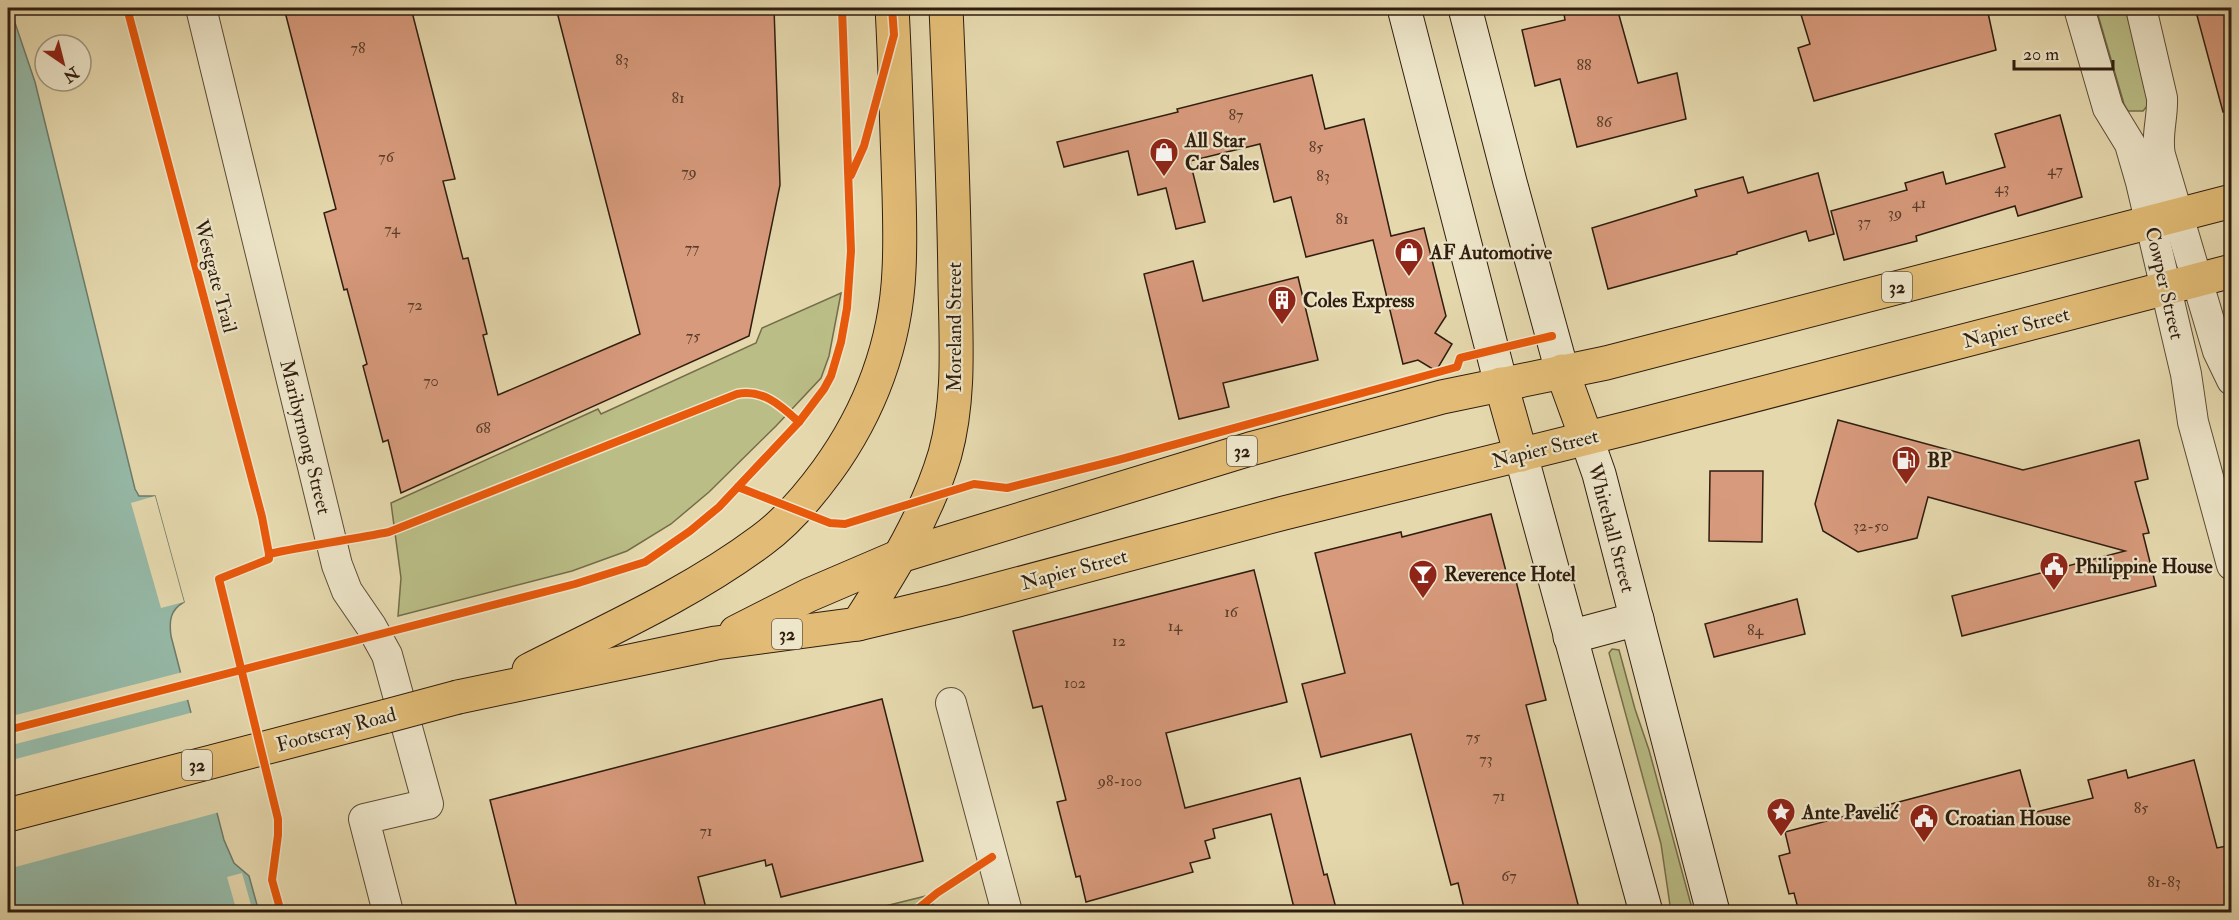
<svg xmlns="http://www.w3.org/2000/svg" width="2239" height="920" viewBox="0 0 2239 920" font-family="'IM FELL Double Pica',serif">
  <rect width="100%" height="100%" fill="#e5d8ad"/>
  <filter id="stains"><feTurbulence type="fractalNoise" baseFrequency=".00333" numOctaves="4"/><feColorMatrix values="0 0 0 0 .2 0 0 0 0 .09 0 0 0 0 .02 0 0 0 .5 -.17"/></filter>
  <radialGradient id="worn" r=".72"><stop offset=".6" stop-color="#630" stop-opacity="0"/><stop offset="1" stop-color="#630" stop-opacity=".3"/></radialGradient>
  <g fill="#babd86" stroke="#746d4a" stroke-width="1.5">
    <polygon points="2096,8 2125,8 2150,97 2148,105 2143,111 2128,111 2124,104"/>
    <polygon points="841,293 829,356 821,378 776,426 709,492 671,524 627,551 572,571 398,616 401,578 391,503 598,409 601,414 756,343 762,328"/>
    <polygon points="1612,649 1619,650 1635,709 1649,750 1693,912 1671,912 1661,844 1609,653"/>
    <polygon points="930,895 935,912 861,912"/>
  </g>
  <path fill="#96baa8" stroke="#6d7b6b" stroke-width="1.5" d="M 8,8 L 10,8 L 35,82 L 135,489 L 139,496 L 155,496 L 184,602 C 170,610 169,621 171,636 L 224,840 L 234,863 L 249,876 L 259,912 L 8,912 Z"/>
  <g fill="#e5d8ad">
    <polygon points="155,496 184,602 161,608 131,503"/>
    <polygon points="183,672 191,699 8,746 8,717"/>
    <polygon points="194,712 220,812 8,869 8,761"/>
    <polygon points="242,873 253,912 237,912 227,877"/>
  </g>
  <g fill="#d79a7c" stroke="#2f1d0f" stroke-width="1.5">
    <polygon points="284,8 411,8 455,179 443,181 463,259 468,258 487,334 483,335 498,395 640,334 556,8 774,8 780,185 749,336 401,493 388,440 383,442 363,366 367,364 347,289 344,290 324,213 336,209"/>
    <polygon points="1563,8 1617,8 1638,83 1677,73 1686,119 1577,147 1560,79 1535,86 1522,30 1565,20"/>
    <polygon points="1799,8 1987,8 1996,50 1814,101 1798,48 1810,44"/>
    <polygon points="2195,8 2232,8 2232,111 2223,112"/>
    <polygon points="1312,75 1325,129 1364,119 1391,236 1424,228 1446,316 1435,333 1452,344 1436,371 1418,360 1403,364 1373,240 1306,257 1291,197 1274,202 1260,144 1190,161 1205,222 1176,229 1166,188 1138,195 1128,151 1064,167 1057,142 1178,112 1177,109"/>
    <polygon points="2060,115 2082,197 2018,216 2015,206 1916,236 1917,241 1844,260 1831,211 1907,190 1905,183 1943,172 1946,184 2005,167 1995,134"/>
    <polygon points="1818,173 1834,234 1809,241 1806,231 1737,252 1737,254 1608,289 1592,228 1697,196 1695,190 1743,177 1748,193"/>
    <polygon points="1193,261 1203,301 1298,277 1318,360 1223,383 1229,407 1179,419 1144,274"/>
    <polygon points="1838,420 2023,470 2139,440 2148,479 2135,482 2149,533 2143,534 2156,586 1962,636 1952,596 2125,551 1928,497 1917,538 1858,552 1823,531 1815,504"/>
    <polygon points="1710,471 1763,471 1762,542 1709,541"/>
    <polygon points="1491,514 1508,579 1515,577 1546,700 1526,705 1580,912 1465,912 1458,883 1451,885 1411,734 1321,757 1302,684 1345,673 1315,553 1401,532 1402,537"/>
    <polygon points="1254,570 1287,702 1166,733 1185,808 1300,778 1324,875 1327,874 1337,912 1295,912 1271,814 1213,829 1215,838 1205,841 1210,858 1190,863 1193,872 1086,902 1080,876 1076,877 1057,802 1066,800 1042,706 1033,708 1013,631"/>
    <polygon points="1797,599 1805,634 1714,657 1705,624"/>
    <polygon points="882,699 923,861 781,897 772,864 766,866 765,860 698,877 707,912 518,912 490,800"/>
    <polygon points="2194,760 2217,848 2232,845 2232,912 1799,912 1794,893 1789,894 1779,856 1790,853 1785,832 2020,770 2032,813 2093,798 2088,780 2126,770 2128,778"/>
  </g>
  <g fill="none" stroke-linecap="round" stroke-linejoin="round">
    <g stroke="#5c4c36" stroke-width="32">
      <g id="minor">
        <polyline points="201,8 337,565 347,591 371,626 387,655 428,804 364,819 388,912"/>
        <polyline points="2079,8 2108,108 2130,144 2141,182 2186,374 2193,422 2232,565"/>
        <path d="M 2141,8 L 2162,98 C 2163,117 2156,136 2160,155 L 2218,351 L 2232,380"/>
        <polyline points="951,703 1007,912"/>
      </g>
    </g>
    <g stroke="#2f1d0f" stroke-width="35">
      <g id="secondary">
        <polyline points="1404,8 1501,384"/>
        <polyline points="1465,8 1510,182 1562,371"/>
        <polyline points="1586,437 1599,474 1713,912"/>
        <polyline points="1521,455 1646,912"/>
        <polyline points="1570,637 1637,619"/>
      </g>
    </g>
    <g stroke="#2f1d0f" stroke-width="35">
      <g id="primary">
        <polyline points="1562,371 1586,437"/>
        <polyline points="1501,384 1521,455"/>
        <path d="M 858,624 C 892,571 927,515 945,454 C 960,399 956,342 955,286 C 954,193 950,100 946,8"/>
        <polyline points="736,632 809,595 900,556 1250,449 1442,397 1606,363 2232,201"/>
        <path d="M 529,670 C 608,630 691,593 762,540 C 788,521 808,497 827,471 C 870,412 896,343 899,270 C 901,234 899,197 898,161 C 896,110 895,59 892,8"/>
        <polyline points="458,697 716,643 858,624 954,601 1284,513 1636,426 2232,271"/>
        <polyline points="8,815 387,716"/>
      </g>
    </g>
    <use href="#minor" stroke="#eee6ca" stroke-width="30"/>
    <use href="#secondary" stroke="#eee6ca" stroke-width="33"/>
    <use href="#primary" stroke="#e2bc76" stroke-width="33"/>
    <g stroke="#2f1d0f" stroke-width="35" stroke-linecap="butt">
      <polyline id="primary-bridge" points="387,716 458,697"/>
    </g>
    <use href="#primary-bridge" stroke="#e2bc76" stroke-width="33"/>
    <g stroke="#eee6ca" stroke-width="11">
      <g id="cycleway">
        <polyline points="127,8 262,517 269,554"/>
        <polyline points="851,175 864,146 894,35 892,8"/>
        <polyline points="738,487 830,523 845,524 974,484 1007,488 1118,460 1457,367 1460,358 1552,336"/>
        <polyline points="8,730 575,584 645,562 690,531 719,507 799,422 824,389 831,376 841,342 847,308 851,251 842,8"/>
        <path d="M 281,912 L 272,880 L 278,835 L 278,819 L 219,579 L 269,559 L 269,554 C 309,545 349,540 389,532 L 737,394 C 763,389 780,405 799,422"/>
        <polyline points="914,912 937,893 992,857"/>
      </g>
    </g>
    <use href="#cycleway" stroke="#e8590c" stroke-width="8"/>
  </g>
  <defs>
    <g id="shop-pin" transform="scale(1.5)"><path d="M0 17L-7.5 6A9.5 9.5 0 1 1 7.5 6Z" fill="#8f2418" stroke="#eee6ca"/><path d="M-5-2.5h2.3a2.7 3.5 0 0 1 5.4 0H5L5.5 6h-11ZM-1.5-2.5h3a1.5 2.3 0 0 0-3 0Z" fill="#fff"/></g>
    <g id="building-pin" transform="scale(1.5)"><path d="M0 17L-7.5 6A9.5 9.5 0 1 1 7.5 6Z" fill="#8f2418" stroke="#eee6ca"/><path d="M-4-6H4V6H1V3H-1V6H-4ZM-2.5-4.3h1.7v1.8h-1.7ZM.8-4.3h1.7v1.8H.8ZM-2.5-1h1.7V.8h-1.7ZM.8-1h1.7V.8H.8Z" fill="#fff"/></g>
    <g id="fuel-pin" transform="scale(1.5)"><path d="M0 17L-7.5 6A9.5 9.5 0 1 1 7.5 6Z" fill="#8f2418" stroke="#eee6ca"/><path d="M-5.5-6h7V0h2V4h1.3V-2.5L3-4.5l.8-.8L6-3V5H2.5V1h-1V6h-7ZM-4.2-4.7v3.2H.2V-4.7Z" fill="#fff"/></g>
    <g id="civic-pin" transform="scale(1.5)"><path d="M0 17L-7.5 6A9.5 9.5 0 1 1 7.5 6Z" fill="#8f2418" stroke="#eee6ca"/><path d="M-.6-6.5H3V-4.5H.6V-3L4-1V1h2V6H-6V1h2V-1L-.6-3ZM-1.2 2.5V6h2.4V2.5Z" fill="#fff"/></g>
    <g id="bar-pin" transform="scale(1.5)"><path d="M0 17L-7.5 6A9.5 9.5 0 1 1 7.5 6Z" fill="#8f2418" stroke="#eee6ca"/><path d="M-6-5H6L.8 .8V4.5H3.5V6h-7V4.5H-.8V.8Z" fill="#fff"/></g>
    <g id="sight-pin" transform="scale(1.5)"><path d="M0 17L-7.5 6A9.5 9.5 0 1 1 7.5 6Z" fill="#8f2418" stroke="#eee6ca"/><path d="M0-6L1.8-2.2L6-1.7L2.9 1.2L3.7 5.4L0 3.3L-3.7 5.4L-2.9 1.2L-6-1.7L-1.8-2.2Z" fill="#fff"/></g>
  </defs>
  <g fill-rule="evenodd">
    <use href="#shop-pin" x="1164" y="152"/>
    <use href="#shop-pin" x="1409" y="252"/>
    <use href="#building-pin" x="1282" y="300"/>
    <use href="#fuel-pin" x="1906" y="460"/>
    <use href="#civic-pin" x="2054" y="566"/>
    <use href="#bar-pin" x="1423" y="574"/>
    <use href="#sight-pin" x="1781" y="812"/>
    <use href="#civic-pin" x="1924" y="818"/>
  </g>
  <g text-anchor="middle" stroke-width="4.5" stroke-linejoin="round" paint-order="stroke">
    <g font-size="16" fill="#593c2a">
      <text x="358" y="53">78</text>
      <text x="622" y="65">83</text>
      <text x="1584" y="70">88</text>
      <text x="678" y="103">81</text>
      <text x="1236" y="120">87</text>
      <text x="1604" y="127">86</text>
      <text x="1316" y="152">85</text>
      <text x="386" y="162">76</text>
      <text x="2055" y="175">47</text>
      <text x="689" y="177">79</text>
      <text x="1323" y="181">83</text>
      <text x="2002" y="193">43</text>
      <text x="1919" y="208">41</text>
      <text x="1895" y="218">39</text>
      <text x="1342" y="224">81</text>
      <text x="1864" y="227">37</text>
      <text x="392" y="234">74</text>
      <text x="692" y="253">77</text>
      <text x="415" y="310">72</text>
      <text x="693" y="341">75</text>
      <text x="431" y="386">70</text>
      <text x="483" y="433">68</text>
      <text x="1871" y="531">32-50</text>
      <text x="1231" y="617">16</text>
      <text x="1175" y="631">14</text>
      <text x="1755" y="635">84</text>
      <text x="1119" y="646">12</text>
      <text x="1075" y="688">102</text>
      <text x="1473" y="742">75</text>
      <text x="1486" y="764">73</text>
      <text x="1120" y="786">98-100</text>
      <text x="1499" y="801">71</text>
      <text x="2141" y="813">85</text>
      <text x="706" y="836">71</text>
      <text x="1509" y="881">67</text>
      <text x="2164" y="887">81-83</text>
    </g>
    <g fill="#eee6ca" stroke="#685947" stroke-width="1.5">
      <rect x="1882" y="272" width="30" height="30" rx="4.5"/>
      <rect x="1227" y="436" width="30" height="30" rx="4.5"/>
      <rect x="772" y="619" width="30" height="30" rx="4.5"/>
      <rect x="182" y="750" width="30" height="30" rx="4.5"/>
    </g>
    <g font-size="18" font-weight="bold" fill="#2f1d0f">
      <text x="1897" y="293">32</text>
      <text x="1242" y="457">32</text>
      <text x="787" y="640">32</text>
      <text x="197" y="771">32</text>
    </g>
    <g font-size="20" font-weight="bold" fill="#2f1d0f" stroke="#eee6ca" text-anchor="start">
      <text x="1185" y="147">All Star<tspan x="1185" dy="23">Car Sales</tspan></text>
      <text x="1430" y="259">AF Automotive</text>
      <text x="1303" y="307">Coles Express</text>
      <text x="1927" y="467">BP</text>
      <text x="2075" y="573">Philippine House</text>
      <text x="1444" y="581">Reverence Hotel</text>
      <text x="1802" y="819">Ante Pavelić</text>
      <text x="1945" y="825">Croatian House</text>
    </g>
    <g font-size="20" fill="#2f1d0f" stroke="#eee6ca">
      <text transform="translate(216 276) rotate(75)" y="7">Westgate Trail</text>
      <text transform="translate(2165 283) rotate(77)" y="7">Cowper Street</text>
      <text transform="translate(954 327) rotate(-90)" y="7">Moreland Street</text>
      <text transform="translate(2016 327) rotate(-15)" y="7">Napier Street</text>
      <text transform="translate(306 437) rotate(76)" y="7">Maribyrnong Street</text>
      <text transform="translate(1545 448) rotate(-14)" y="7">Napier Street</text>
      <text transform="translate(1612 528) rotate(75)" y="7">Whitehall Street</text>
      <text transform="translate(1074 569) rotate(-15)" y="7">Napier Street</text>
      <text transform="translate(336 729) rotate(-15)" y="7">Footscray Road</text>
    </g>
  </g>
  <rect width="2239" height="920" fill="none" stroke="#e5d8ad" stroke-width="30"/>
  <rect x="9" y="9" width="2221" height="902" fill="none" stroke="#2f1d0f" stroke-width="3"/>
  <rect x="15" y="15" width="2209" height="890" fill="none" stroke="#2f1d0f" stroke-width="1.5"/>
  <g transform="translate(63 63) rotate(145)"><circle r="28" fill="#eee6ca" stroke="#a2967f" stroke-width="1.5"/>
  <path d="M0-4.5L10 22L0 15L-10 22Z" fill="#8f2418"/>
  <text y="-9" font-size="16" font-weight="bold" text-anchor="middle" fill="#2f1d0f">N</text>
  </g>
  <path d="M2014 60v9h99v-9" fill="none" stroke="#2f1d0f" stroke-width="3"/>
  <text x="2023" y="60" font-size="18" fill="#2f1d0f" stroke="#eee6ca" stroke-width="4.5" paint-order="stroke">20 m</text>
  <rect width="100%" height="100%" filter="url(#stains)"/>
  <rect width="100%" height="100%" fill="url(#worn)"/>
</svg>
